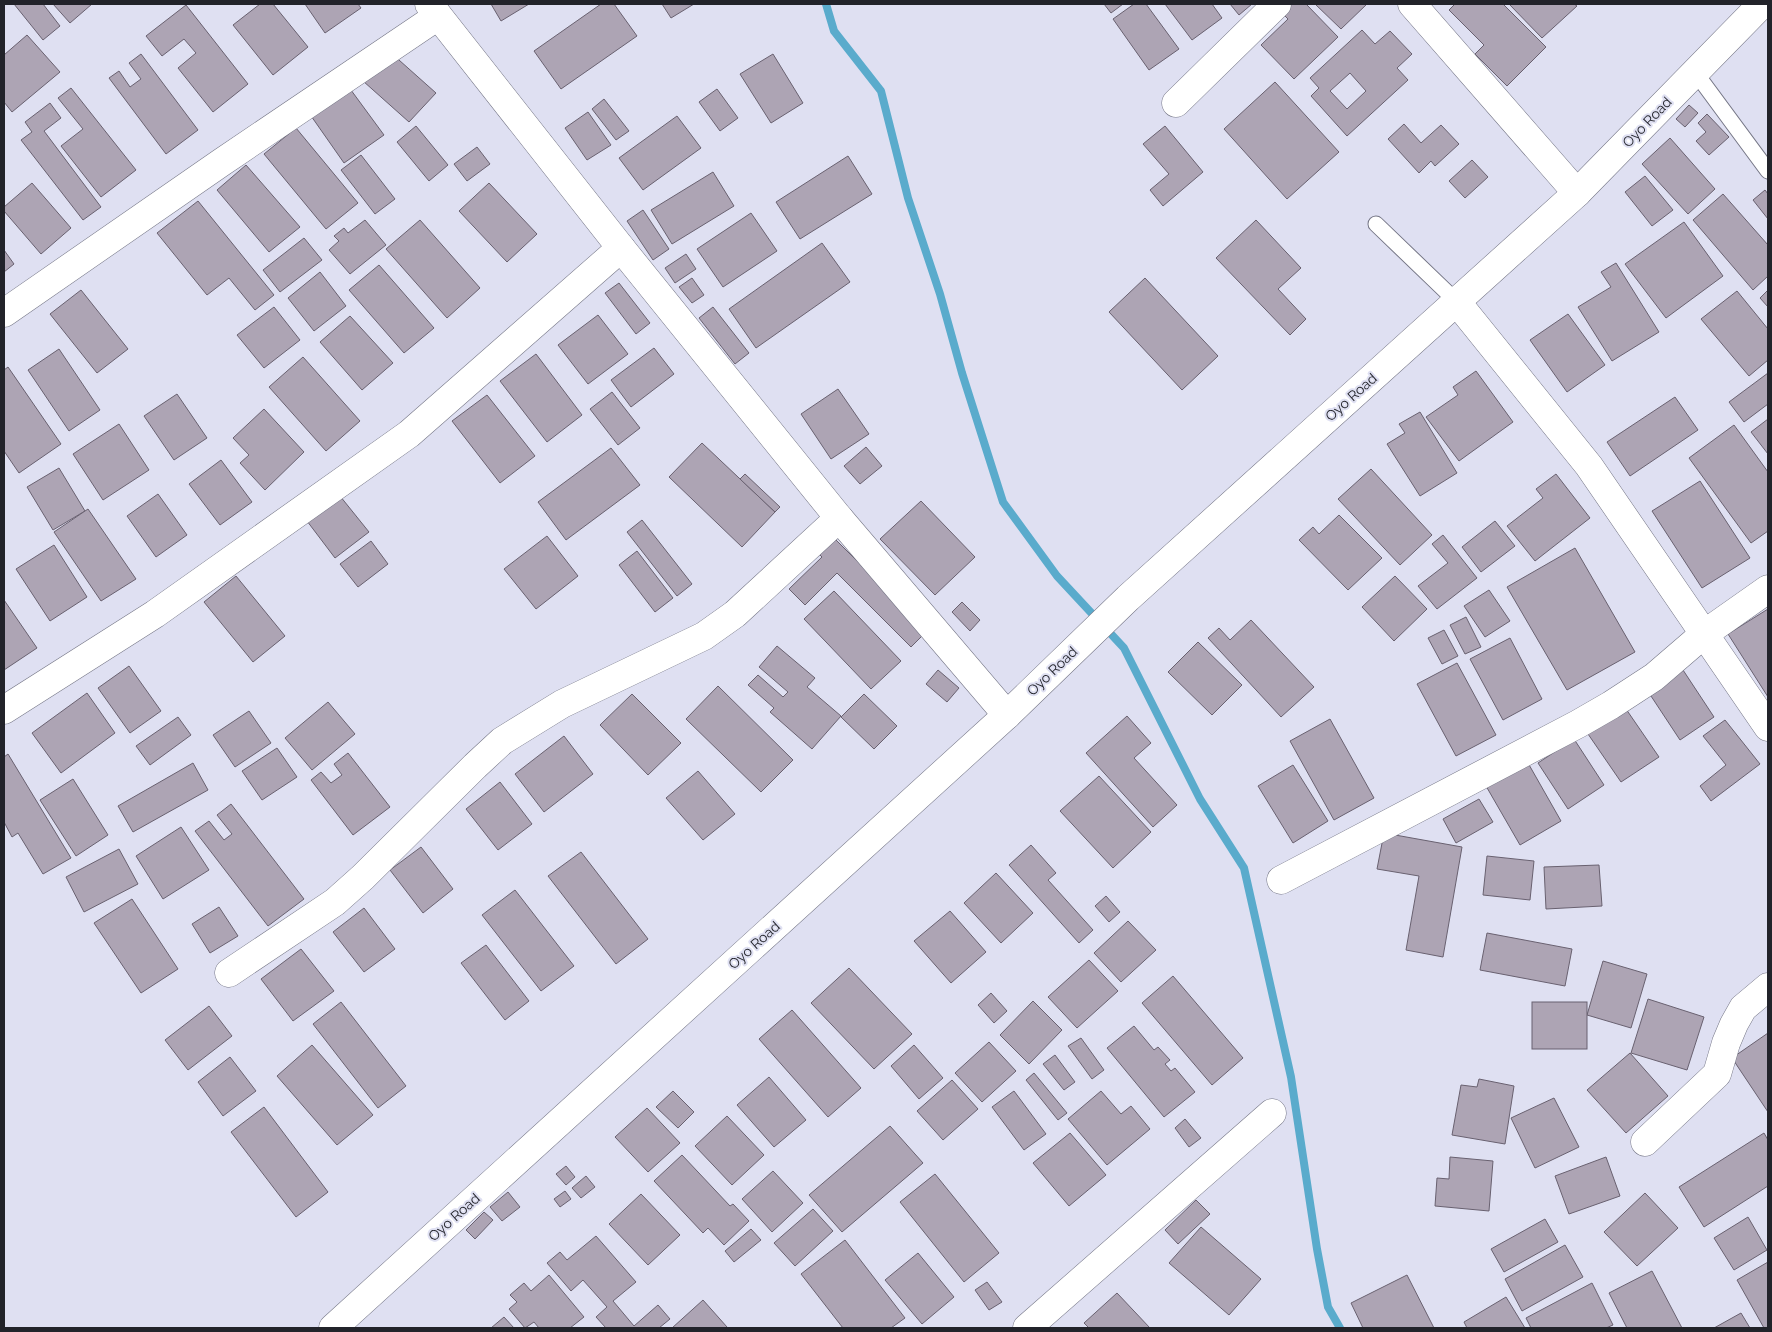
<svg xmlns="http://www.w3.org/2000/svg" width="1772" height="1332" viewBox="0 0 1772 1332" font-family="Raleway,sans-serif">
  <rect width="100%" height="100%" fill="#dfe0f2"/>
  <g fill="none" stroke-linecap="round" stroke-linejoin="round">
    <polyline stroke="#5aabcc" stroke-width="8" points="826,4 834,31 881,91 908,198 940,294 962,373 1003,502 1057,576 1124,648 1200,799 1244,868 1291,1077 1317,1249 1328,1307 1340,1328"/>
  </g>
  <g fill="#ada4b4" stroke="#696170" fill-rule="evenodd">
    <polygon points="14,4 43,4 60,26 43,40"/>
    <polygon points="53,4 92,4 70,23"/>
    <polygon points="260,4 273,4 308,47 273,75 233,25"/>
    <polygon points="305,4 358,4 361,8 325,33"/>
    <polygon points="491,4 529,4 501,21"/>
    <polygon points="601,4 614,4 637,36 561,89 534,51"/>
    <polygon points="662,4 694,4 671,18"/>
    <polygon points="1104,4 1123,4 1111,13"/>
    <polygon points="1134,4 1146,4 1179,49 1149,70 1113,19"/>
    <polygon points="1165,4 1212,4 1222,18 1192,40"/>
    <polygon points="1230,4 1252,4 1239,15"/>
    <polygon points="1290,4 1306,4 1338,37 1294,79 1261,45 1288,19 1281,12"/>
    <polygon points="1315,4 1367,4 1341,29"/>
    <polygon points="1455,4 1503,4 1546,47 1507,86 1475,54 1484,45 1449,10"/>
    <polygon points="1509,4 1574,4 1577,6 1542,38"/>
    <polygon points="186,5 248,84 213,112 178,68 196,53 184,39 162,56 146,36"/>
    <path d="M 1362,30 L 1375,44 L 1390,31 L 1412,54 L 1397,68 L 1408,80 L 1347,136 L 1311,96 L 1319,88 L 1310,78 ZM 1350,73 L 1366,91 L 1347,109 L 1330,91 Z"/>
    <polygon points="27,35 60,72 12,112 4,102 4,55"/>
    <polygon points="390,52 436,93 409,122 363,81"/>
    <polygon points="141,54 198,130 166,154 109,78 119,71 130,87 141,79 129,63"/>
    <polygon points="773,54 803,103 771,123 740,74"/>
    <polygon points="1275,82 1339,152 1287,199 1224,129"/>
    <polygon points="348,86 384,135 344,163 309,113"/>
    <polygon points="71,88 136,170 101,197 61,146 83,129 58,98"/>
    <polygon points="717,89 738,118 720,131 699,102"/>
    <polygon points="604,99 629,131 616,140 592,109"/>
    <polygon points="50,103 61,118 44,131 101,207 83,220 21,140 32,132 25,122"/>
    <polygon points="1689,105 1698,113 1685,127 1676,119"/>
    <polygon points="588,112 611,145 587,160 565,128"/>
    <polygon points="1707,114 1729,137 1709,155 1696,141 1706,132 1698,123"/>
    <polygon points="677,116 701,148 643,190 619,158"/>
    <polygon points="1404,124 1421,143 1441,125 1459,144 1435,166 1431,161 1419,173 1388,139"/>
    <polygon points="416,126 448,165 429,181 397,142"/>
    <polygon points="1165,126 1203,172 1163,206 1150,190 1169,174 1143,144"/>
    <polygon points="296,128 358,203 326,229 264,154"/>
    <polygon points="1670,138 1715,189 1688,214 1642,164"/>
    <polygon points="477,147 490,164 467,181 454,164"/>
    <polygon points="361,155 395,199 375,214 341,170"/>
    <polygon points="848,156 872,194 800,239 776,202"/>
    <polygon points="1472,160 1488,177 1465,198 1449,181"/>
    <polygon points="246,165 300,227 269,252 217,190"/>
    <polygon points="713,172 734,206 672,244 651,210"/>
    <polygon points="1645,176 1673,210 1652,226 1625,192"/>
    <polygon points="32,183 71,228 41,254 4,211 4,207"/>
    <polygon points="489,183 537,234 507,262 459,211"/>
    <polygon points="1765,190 1768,194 1768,219 1753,200"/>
    <polygon points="1723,194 1768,245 1768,276 1753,290 1693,220"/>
    <polygon points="198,201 274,295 255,310 229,278 207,295 157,233"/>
    <polygon points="643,210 669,249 653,260 627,221"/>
    <polygon points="751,213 777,251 723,287 697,249"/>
    <polygon points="365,220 386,245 350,274 329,250 339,241 334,236 344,228 348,233"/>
    <polygon points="420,220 480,288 447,318 386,249"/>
    <polygon points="1256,220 1301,268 1278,289 1306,319 1290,335 1216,258"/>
    <polygon points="1684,222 1723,276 1666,318 1625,264"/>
    <polygon points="304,238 322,260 280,292 263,270"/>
    <polygon points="822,243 850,282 756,348 729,309"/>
    <polygon points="4,250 14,264 4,272"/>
    <polygon points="686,254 696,269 675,283 665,268"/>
    <polygon points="1616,263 1659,332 1612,361 1578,307 1611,287 1601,272"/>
    <polygon points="379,265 434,328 404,353 349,290"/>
    <polygon points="320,272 346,306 314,331 288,298"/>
    <polygon points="692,278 704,295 692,303 679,287"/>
    <polygon points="1145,278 1218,356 1182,390 1109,312"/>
    <polygon points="619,283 650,323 636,334 605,293"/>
    <polygon points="81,290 128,349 97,373 50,314"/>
    <polygon points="1768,290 1768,307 1760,298"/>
    <polygon points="1737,291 1768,329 1768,360 1749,376 1701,319"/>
    <polygon points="274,307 300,340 264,368 237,335"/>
    <polygon points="713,307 749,353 735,364 699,318"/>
    <polygon points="1568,314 1605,365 1567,392 1530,340"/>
    <polygon points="598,315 628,354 588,384 558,345"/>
    <polygon points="350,316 393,363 362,390 320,342"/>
    <polygon points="654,348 674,374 631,407 611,380"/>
    <polygon points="59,349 100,410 69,431 28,370"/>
    <polygon points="536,354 582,415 547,442 500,381"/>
    <polygon points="303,357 360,421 326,451 269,387"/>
    <polygon points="8,367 61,444 19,473 4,451 4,370"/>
    <polygon points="1476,371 1513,422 1459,461 1426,417 1458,395 1453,387"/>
    <polygon points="1768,373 1768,404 1744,422 1729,402"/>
    <polygon points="838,389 869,434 831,459 801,414"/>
    <polygon points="612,392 640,428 618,445 590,409"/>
    <polygon points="177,394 207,438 174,460 144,416"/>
    <polygon points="487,395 535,456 500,483 452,421"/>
    <polygon points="1675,397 1698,430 1630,476 1607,442"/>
    <polygon points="264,409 304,452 265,490 240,463 249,455 233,438"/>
    <polygon points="1420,412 1457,473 1420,496 1387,444 1405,433 1399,424"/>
    <polygon points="1768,419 1768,454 1751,432"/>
    <polygon points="119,424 149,470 103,500 73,454"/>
    <polygon points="1734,425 1768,472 1768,531 1751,543 1689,458"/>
    <polygon points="702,443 775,512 742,547 669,477"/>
    <polygon points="866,447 882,466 860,484 844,466"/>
    <polygon points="611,448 640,485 566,540 538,502"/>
    <polygon points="221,460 252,502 220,525 189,484"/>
    <polygon points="59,468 85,511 53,530 27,487"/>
    <polygon points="1371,469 1432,535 1400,565 1338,499"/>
    <polygon points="745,474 780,507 775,512 740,479"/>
    <polygon points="1556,474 1590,518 1535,561 1507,526 1543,498 1536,489"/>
    <polygon points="1700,481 1750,558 1702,588 1652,511"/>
    <polygon points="158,494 187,535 156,557 127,516"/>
    <polygon points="340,496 369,532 335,558 307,521"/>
    <polygon points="921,501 975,557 935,595 880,539"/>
    <polygon points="88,509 136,579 101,601 54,532"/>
    <polygon points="1339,515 1382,558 1348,590 1299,540 1313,527 1319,534"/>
    <polygon points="642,520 692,584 677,596 627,532"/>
    <polygon points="1495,521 1515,546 1481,572 1462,547"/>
    <polygon points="830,534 927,631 911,647 837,573 805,605 789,589 822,557 815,550"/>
    <polygon points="1443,535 1477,578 1437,609 1418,586 1448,563 1432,544"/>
    <polygon points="547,536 578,576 536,609 504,569"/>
    <polygon points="371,541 388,564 358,587 340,564"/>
    <polygon points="54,545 87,597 50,621 16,569"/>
    <polygon points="1575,548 1635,652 1567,690 1507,587"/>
    <polygon points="637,551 673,598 655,612 619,565"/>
    <polygon points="236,576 285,636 253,662 204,602"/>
    <polygon points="1395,576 1427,609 1394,641 1362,607"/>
    <polygon points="1489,590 1510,621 1485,637 1464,606"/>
    <polygon points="834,591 901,661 871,689 804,619"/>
    <polygon points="4,600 37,648 4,670"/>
    <polygon points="962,602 980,620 970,631 952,612"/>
    <polygon points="1768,609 1768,697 1728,634"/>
    <polygon points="1466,617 1481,647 1465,654 1450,625"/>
    <polygon points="1251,620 1314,687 1281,717 1208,638 1219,628 1230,640"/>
    <polygon points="1444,630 1458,656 1442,664 1428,638"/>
    <polygon points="1510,638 1542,699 1503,720 1470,659"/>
    <polygon points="1198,642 1242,685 1212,715 1168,672"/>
    <polygon points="777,646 815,678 807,687 841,716 812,749 770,712 774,708 748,685 758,675 783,697 788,692 759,667"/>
    <polygon points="1457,663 1496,735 1456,756 1417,684"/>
    <polygon points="129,666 161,711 130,733 98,688"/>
    <polygon points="938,670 959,688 947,702 926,684"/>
    <polygon points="1683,670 1714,717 1680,740 1649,693"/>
    <polygon points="718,686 793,760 761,792 686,719"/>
    <polygon points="87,693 115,733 61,773 32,733"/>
    <polygon points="632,694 681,743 648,775 600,725"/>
    <polygon points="864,694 897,726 874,749 841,717"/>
    <polygon points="328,702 355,734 312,770 285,738"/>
    <polygon points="1626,709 1659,757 1621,782 1588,734"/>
    <polygon points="249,711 271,743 235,767 213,735"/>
    <polygon points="1127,716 1151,743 1134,758 1177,805 1153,827 1086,753"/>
    <polygon points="178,717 191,735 150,765 136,746"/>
    <polygon points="1330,719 1374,798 1334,820 1290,741"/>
    <polygon points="1725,720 1760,764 1711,801 1700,786 1726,765 1703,736"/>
    <polygon points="564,736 593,774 544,812 515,774"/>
    <polygon points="1574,739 1604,785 1568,809 1538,763"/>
    <polygon points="277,748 297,777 262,800 242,771"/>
    <polygon points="348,753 390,807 353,835 311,780 321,772 331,783 342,775 334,764"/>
    <polygon points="8,754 71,858 43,874 18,833 12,837 4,822 4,757"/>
    <polygon points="193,763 208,790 133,832 118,806"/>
    <polygon points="1528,763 1561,821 1520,845 1486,786"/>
    <polygon points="1293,765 1328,821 1293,843 1258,786"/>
    <polygon points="698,771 735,814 703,840 666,798"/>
    <polygon points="1099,776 1151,832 1113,868 1060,811"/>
    <polygon points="73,779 108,835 76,856 40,800"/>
    <polygon points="500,782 532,824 498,850 466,809"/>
    <polygon points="1479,799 1493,822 1456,843 1443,819"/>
    <polygon points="231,804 304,899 268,926 195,831 209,821 224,840 232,834 217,815"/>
    <polygon points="181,827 209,870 163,899 136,856"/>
    <polygon points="1384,833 1462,847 1443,957 1406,950 1419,876 1377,869"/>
    <polygon points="1031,845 1056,873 1048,880 1093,930 1079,943 1009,865"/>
    <polygon points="421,847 453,889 423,913 390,870"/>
    <polygon points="119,849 138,884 84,912 66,877"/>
    <polygon points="581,852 648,939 616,964 548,876"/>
    <polygon points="1487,856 1534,861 1530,900 1483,895"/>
    <polygon points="1599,865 1602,906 1546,909 1544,867"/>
    <polygon points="996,873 1033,913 1001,943 964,903"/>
    <polygon points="515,890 574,966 541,991 482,915"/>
    <polygon points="1106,896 1120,912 1109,922 1095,906"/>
    <polygon points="132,899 178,969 141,993 94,923"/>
    <polygon points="219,907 238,936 210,953 192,924"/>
    <polygon points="364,908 395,949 364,972 333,932"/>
    <polygon points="950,911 986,952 951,983 914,941"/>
    <polygon points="1128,921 1156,950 1121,982 1094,953"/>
    <polygon points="1487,933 1572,949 1565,986 1480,970"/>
    <polygon points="486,945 529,1001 505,1020 461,963"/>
    <polygon points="301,949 334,991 293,1021 261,979"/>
    <polygon points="1089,960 1118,991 1077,1028 1048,997"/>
    <polygon points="1603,961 1647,974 1631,1028 1587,1015"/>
    <polygon points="849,968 912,1034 874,1069 811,1003"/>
    <polygon points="1173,976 1243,1058 1212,1085 1142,1003"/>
    <polygon points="991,993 1007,1011 994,1023 978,1005"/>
    <polygon points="1648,999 1704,1017 1687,1070 1631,1053"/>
    <polygon points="1033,1001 1062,1030 1029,1064 1000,1035"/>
    <polygon points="341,1002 406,1086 378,1108 313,1024"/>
    <rect x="1532" y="1002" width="55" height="47"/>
    <polygon points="209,1006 232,1036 188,1070 165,1040"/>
    <polygon points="792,1010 861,1088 828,1117 759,1039"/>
    <polygon points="1134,1026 1154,1050 1158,1047 1170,1060 1165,1064 1171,1071 1175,1068 1195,1092 1164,1117 1107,1048"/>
    <polygon points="1768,1033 1768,1112 1732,1058"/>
    <polygon points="1081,1038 1104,1070 1092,1079 1068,1046"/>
    <polygon points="989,1042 1016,1071 982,1102 955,1073"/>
    <polygon points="312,1045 373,1115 337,1145 277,1076"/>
    <polygon points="914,1045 943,1078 919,1099 891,1066"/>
    <polygon points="1630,1053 1668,1096 1626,1133 1587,1090"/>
    <polygon points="1055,1055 1075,1082 1064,1090 1043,1064"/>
    <polygon points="230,1057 256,1091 223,1116 198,1082"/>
    <polygon points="1034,1073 1067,1113 1058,1120 1026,1080"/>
    <polygon points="769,1077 806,1120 774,1147 737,1105"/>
    <polygon points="1479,1079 1514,1086 1505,1144 1452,1135 1461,1085 1477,1087"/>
    <polygon points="952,1080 978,1109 943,1140 917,1111"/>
    <polygon points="673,1091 694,1112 678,1128 656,1107"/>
    <polygon points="1014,1091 1046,1134 1024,1150 992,1107"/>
    <polygon points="1101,1091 1121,1114 1131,1106 1150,1129 1107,1165 1068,1119"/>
    <polygon points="1554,1098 1579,1147 1535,1168 1511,1118"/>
    <polygon points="264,1107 328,1192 296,1217 231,1132"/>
    <polygon points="647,1108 680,1143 648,1172 615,1137"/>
    <polygon points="727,1116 764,1155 732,1185 695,1146"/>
    <polygon points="1185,1119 1201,1138 1189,1147 1175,1128"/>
    <polygon points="890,1126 923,1163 842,1232 809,1195"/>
    <polygon points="1070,1133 1106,1175 1069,1206 1033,1163"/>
    <polygon points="1764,1133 1768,1140 1768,1186 1704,1227 1679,1187"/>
    <polygon points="682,1155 730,1206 733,1204 749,1221 724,1245 708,1228 703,1233 654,1181"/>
    <polygon points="1450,1157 1493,1161 1489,1211 1435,1206 1437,1178 1449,1179"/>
    <polygon points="1606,1157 1620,1196 1569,1214 1555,1176"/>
    <polygon points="566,1166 575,1177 566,1185 556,1174"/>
    <polygon points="773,1171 803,1203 772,1232 742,1199"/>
    <polygon points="935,1174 999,1253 964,1282 900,1202"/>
    <polygon points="586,1176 595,1187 581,1198 572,1188"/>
    <polygon points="565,1191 571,1199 560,1207 554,1199"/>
    <polygon points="508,1192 520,1207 502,1221 490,1207"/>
    <polygon points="1645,1193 1678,1228 1637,1266 1604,1232"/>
    <polygon points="641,1194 680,1235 648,1265 609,1224"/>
    <polygon points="1196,1200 1210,1214 1178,1244 1165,1230"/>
    <polygon points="813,1209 833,1231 795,1266 774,1243"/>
    <polygon points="484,1212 493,1220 475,1239 466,1230"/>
    <polygon points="1748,1217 1767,1250 1734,1270 1714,1238"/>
    <polygon points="1545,1219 1558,1242 1504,1272 1491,1249"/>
    <polygon points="1201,1227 1261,1279 1229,1315 1169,1263"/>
    <polygon points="751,1229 761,1240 734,1262 725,1251"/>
    <polygon points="596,1236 636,1282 613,1301 634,1326 658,1305 670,1319 659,1328 606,1328 596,1317 607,1307 583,1280 571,1291 547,1263 560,1252 567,1260"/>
    <polygon points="845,1240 905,1318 891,1328 843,1328 801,1274"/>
    <polygon points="1565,1245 1583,1277 1522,1311 1505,1279"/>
    <polygon points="918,1253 954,1297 922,1324 885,1280"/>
    <polygon points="1768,1262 1768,1328 1764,1328 1737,1280"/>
    <polygon points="1652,1271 1682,1328 1627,1328 1609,1293"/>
    <polygon points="549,1275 584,1317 570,1328 539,1328 534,1322 525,1328 509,1309 517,1302 510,1295 524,1283 531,1291"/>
    <polygon points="1407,1275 1434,1328 1363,1328 1351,1303"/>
    <polygon points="987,1282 1002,1302 989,1310 975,1290"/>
    <polygon points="1592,1283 1613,1325 1606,1328 1531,1328 1526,1318"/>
    <polygon points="1117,1293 1150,1328 1089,1328 1084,1323"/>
    <polygon points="1506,1297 1525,1328 1467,1328 1464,1322"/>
    <polygon points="703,1300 727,1327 726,1328 672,1328"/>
    <polygon points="1741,1313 1750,1328 1714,1328"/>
    <polygon points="504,1317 514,1328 491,1328"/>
  </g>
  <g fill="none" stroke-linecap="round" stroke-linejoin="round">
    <g stroke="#757686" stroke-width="17">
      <g id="lane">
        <polyline points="1695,72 1768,171"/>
        <polyline points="1376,224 1456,301"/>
      </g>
    </g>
    <g stroke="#757686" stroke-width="29">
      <g id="street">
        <polyline points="429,4 621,248 839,518 1007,715"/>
        <polyline points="1412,4 1577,193"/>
        <polyline points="1176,103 1277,4"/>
        <polyline points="1456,301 1589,466 1768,727"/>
        <polyline points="4,313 222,162 438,16"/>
        <polyline points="4,710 155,614 409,434 621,248"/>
        <polyline points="1281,880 1578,724 1611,705 1654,677 1704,634 1768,589"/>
        <polyline points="229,973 335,902 363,877 475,766 502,741 562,704 704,636 735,614 839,518"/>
        <polyline points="1645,1142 1717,1074 1726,1043 1734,1024 1743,1008 1768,987"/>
        <polyline points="1027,1328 1272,1113"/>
      </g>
    </g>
    <g stroke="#757686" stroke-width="29">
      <polyline id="highway" points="333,1328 1007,715 1128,598 1577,193 1762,4"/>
    </g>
    <use href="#lane" stroke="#fff" stroke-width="15"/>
    <use href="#street" stroke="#fff" stroke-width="28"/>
    <use href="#highway" stroke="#fff" stroke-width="28"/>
  </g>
  <g text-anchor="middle" stroke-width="4" stroke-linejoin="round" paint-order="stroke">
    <g font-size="14" fill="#22232a" stroke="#dfe0f2">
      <text transform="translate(1647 122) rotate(-46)" y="5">Oyo Road</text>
      <text transform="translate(1351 397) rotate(-42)" y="5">Oyo Road</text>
      <text transform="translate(1052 671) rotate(-44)" y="5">Oyo Road</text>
      <text transform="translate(754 945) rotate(-42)" y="5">Oyo Road</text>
      <text transform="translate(454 1217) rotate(-42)" y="5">Oyo Road</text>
    </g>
  </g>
  <rect width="1772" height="1332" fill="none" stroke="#22232a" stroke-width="10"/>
</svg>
